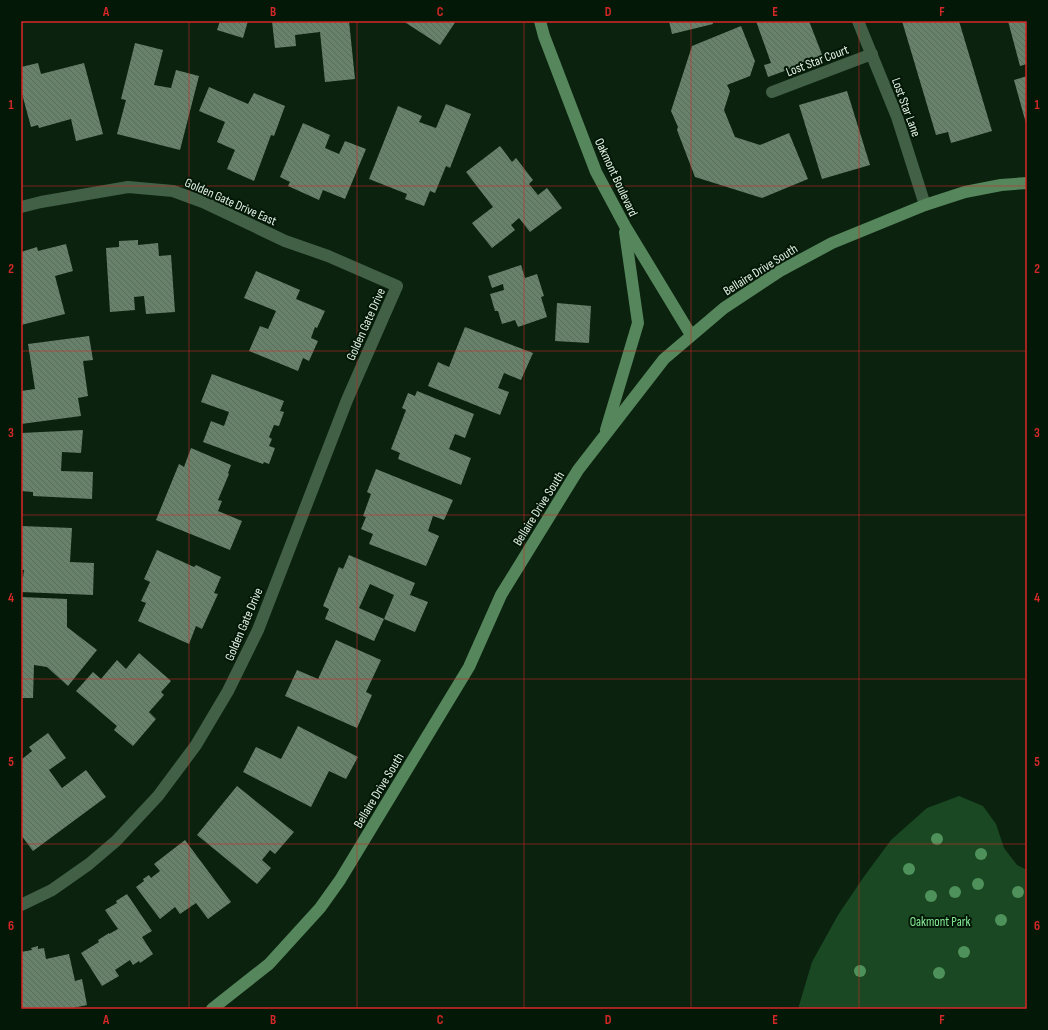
<svg xmlns="http://www.w3.org/2000/svg" width="1048" height="1030" viewBox="0 0 1048 1030" font-family="'Sofia Sans Condensed',sans-serif">
  <defs>
    <pattern id="building-back-hatch" width="6" height="6" patternUnits="userSpaceOnUse"><rect width="6" height="6" fill="#68816a"/><path d="M-1 5l2 2M0 0l6 6M5-1l2 2" fill="none" stroke="#5a6a5b"/></pattern>
  </defs>
  <rect width="100%" height="100%" fill="#0b220f"/>
  <polygon fill="#1a4823" points="959,796 983,806 996,824 1004,848 1017,865 1027,870 1027,1009 798,1009 812,962 838,915 863,878 891,840 927,808"/>
  <g fill="url(#building-back-hatch)">
    <polygon points="220,21 248,21 243,38 217,30"/>
    <polygon points="272,21 349,21 355,79 325,82 320,32 295,35 296,46 275,48"/>
    <polygon points="403,21 456,21 440,45"/>
    <polygon points="669,21 712,21 713,24 672,34"/>
    <polygon points="756,21 809,21 823,57 768,77 764,65 771,63"/>
    <polygon points="902,21 959,21 992,131 951,143 948,132 936,135"/>
    <polygon points="1008,21 1027,21 1027,64 1020,66"/>
    <polygon points="741,26 755,61 750,76 727,85 730,91 724,110 735,137 760,145 789,133 808,179 762,198 695,177 677,130 678,127 671,111 692,46"/>
    <polygon points="135,43 163,50 154,85 171,88 176,70 199,76 180,150 117,134 126,100 121,99"/>
    <polygon points="38,63 41,74 84,63 103,134 76,141 71,119 39,128 38,125 31,127 21,90 21,67"/>
    <polygon points="1027,76 1027,127 1014,80"/>
    <polygon points="209,87 248,104 254,93 285,106 274,136 271,135 254,181 227,169 235,150 217,142 225,122 199,111"/>
    <polygon points="847,91 870,165 822,179 799,105"/>
    <polygon points="446,104 471,114 450,168 446,166 435,193 430,191 424,206 405,199 407,194 369,179 398,106 422,116 419,122 436,128"/>
    <polygon points="303,123 330,135 325,148 339,154 345,141 366,149 345,199 323,190 319,200 288,186 290,182 280,177"/>
    <polygon points="500,146 512,162 516,158 533,180 529,184 538,195 547,188 562,208 530,232 519,218 511,225 515,230 492,248 472,223 493,207 466,172"/>
    <polygon points="138,240 138,245 158,243 159,256 171,255 175,312 146,314 144,296 134,297 135,310 110,312 106,248 119,247 119,241"/>
    <polygon points="66,244 73,271 55,276 65,314 21,325 21,252 37,247 38,251"/>
    <polygon points="521,265 525,278 537,274 544,296 541,297 547,317 518,327 515,320 502,324 498,311 495,311 490,294 504,290 503,284 492,288 488,276"/>
    <polygon points="256,271 300,290 296,299 325,311 317,328 315,327 311,338 318,341 309,361 303,358 298,371 249,351 260,326 268,329 276,311 244,298"/>
    <polygon points="557,303 591,306 589,343 555,341"/>
    <polygon points="465,327 533,353 521,380 504,373 498,388 509,392 500,415 428,386 438,362 449,367"/>
    <polygon points="89,336 93,360 83,361 88,396 78,398 81,416 21,424 21,391 35,389 28,344"/>
    <polygon points="212,374 284,401 280,411 284,412 279,426 274,425 269,437 272,439 269,446 275,448 269,464 264,462 263,464 203,442 211,421 224,426 229,412 201,402"/>
    <polygon points="417,391 474,414 465,438 455,434 449,449 471,458 461,485 398,459 400,453 391,449 406,410 402,408 408,393 415,396"/>
    <polygon points="83,430 81,453 62,452 61,471 93,472 92,499 33,496 33,492 21,491 21,433"/>
    <polygon points="191,448 231,465 228,473 229,474 218,500 222,501 218,511 242,521 230,550 156,520 179,464 184,467"/>
    <polygon points="376,469 453,500 444,520 433,516 428,531 439,536 426,566 369,544 373,534 361,529 366,517 363,516 371,494 367,492"/>
    <polygon points="21,526 72,528 70,562 94,563 93,595 21,592 21,577 23,577 24,570 21,570"/>
    <polygon points="157,550 194,567 196,565 221,577 214,593 218,594 202,629 196,626 189,644 138,621 146,603 141,601 150,582 144,579"/>
    <polygon points="349,555 415,583 410,595 428,602 415,632 384,619 394,595 370,584 359,608 384,619 374,641 325,619 329,609 323,606 339,567 343,569"/>
    <polygon points="21,597 67,599 67,627 97,650 68,686 47,667 34,665 33,698 21,698"/>
    <polygon points="336,640 381,660 366,692 372,695 357,728 285,696 297,670 318,679"/>
    <polygon points="139,653 171,681 161,692 164,695 149,712 156,719 133,746 114,730 117,726 76,691 93,672 101,679 117,660 126,669"/>
    <polygon points="298,726 358,757 346,779 329,771 311,807 243,772 256,747 281,759"/>
    <polygon points="48,733 66,758 49,770 62,788 86,770 106,797 33,851 21,835 21,760 32,751 29,747"/>
    <polygon points="237,786 294,832 275,854 270,850 262,860 271,868 257,884 197,835"/>
    <polygon points="185,840 231,902 208,919 196,903 180,914 175,907 160,919 136,887 144,881 143,879 149,875 151,878 160,871 154,864"/>
    <polygon points="127,894 152,931 142,937 153,954 140,963 139,961 133,965 130,960 115,970 119,976 102,986 81,953 99,942 98,940 109,933 109,934 118,929 105,910 117,903 116,901"/>
    <polygon points="38,946 38,949 44,948 46,959 69,954 75,981 82,979 87,1005 68,1009 21,1009 21,952 32,950 31,948"/>
  </g>
  <g fill="none" stroke-linecap="round" stroke-linejoin="round">
    <g stroke="#426046" stroke-width="12">
      <polyline points="858,21 897,117 925,205"/>
      <polyline points="772,92 872,54"/>
      <polyline points="21,207 41,202 128,187 173,191 203,202 285,241 328,256 397,286 347,400 258,630 228,691 196,745 158,796 116,841 89,864 52,890 21,905"/>
    </g>
    <g stroke="#56865c" stroke-width="12">
      <polyline points="540,21 544,36 596,172 625,226 691,335"/>
      <polyline points="606,430 638,323 625,232"/>
      <polyline points="212,1009 269,964 320,908 340,880 469,667 501,595 578,470 664,359 724,308 780,271 832,243 925,205 965,192 1001,185 1027,183"/>
    </g>
  </g>
  <g fill="#4f915a">
    <circle cx="937" cy="839" r="6"/>
    <circle cx="981" cy="854" r="6"/>
    <circle cx="909" cy="869" r="6"/>
    <circle cx="978" cy="884" r="6"/>
    <circle cx="955" cy="892" r="6"/>
    <circle cx="1018" cy="892" r="6"/>
    <circle cx="931" cy="896" r="6"/>
    <circle cx="1001" cy="920" r="6"/>
    <circle cx="964" cy="952" r="6"/>
    <circle cx="860" cy="971" r="6"/>
    <circle cx="939" cy="973" r="6"/>
  </g>
  <path fill="none" stroke="#d62828" stroke-width="1" stroke-opacity="0.55" d="M 189,21 L 189,1009M 357,21 L 357,1009M 524,21 L 524,1009M 691,21 L 691,1009M 859,21 L 859,1009M 21,186 L 1027,186M 21,351 L 1027,351M 21,515 L 1027,515M 21,679 L 1027,679M 21,844 L 1027,844"/>
  <g text-anchor="middle" stroke-width="4" stroke-linejoin="round" paint-order="stroke">
    <g font-size="13" fill="#e3f1e4" stroke="#031807">
      <text transform="translate(817 60) rotate(-21)" y="5">Lost Star Court</text>
      <text transform="translate(907 107) rotate(70)" y="5">Lost Star Lane</text>
      <text transform="translate(617 177) rotate(65)" y="5">Oakmont Boulevard</text>
      <text transform="translate(231 201) rotate(24)" y="5">Golden Gate Drive East</text>
      <text transform="translate(760 269) rotate(-32)" y="5">Bellaire Drive South</text>
      <text transform="translate(365 324) rotate(-66)" y="5">Golden Gate Drive</text>
      <text transform="translate(538 508) rotate(-58)" y="5">Bellaire Drive South</text>
      <text transform="translate(243 624) rotate(-67)" y="5">Golden Gate Drive</text>
      <text transform="translate(378 790) rotate(-59)" y="5">Bellaire Drive South</text>
    </g>
    <g font-size="13" fill="#87ec97" stroke="#031807">
      <text x="940" y="926">Oakmont Park</text>
    </g>
  </g>
  <rect width="1048" height="1030" fill="none" stroke="#031807" stroke-width="44"/>
  <rect x="22" y="22" width="1004" height="986" fill="none" stroke="#d62828" stroke-width="1.5"/>
  <g font-size="13" text-anchor="middle" font-weight="bold" fill="#d62828">
    <text x="106" y="16">A</text>
    <text x="273" y="16">B</text>
    <text x="440" y="16">C</text>
    <text x="608" y="16">D</text>
    <text x="775" y="16">E</text>
    <text x="942" y="16">F</text>
    <text x="11" y="109">1</text>
    <text x="1037" y="109">1</text>
    <text x="11" y="273">2</text>
    <text x="1037" y="273">2</text>
    <text x="11" y="437">3</text>
    <text x="1037" y="437">3</text>
    <text x="11" y="602">4</text>
    <text x="1037" y="602">4</text>
    <text x="11" y="766">5</text>
    <text x="1037" y="766">5</text>
    <text x="11" y="930">6</text>
    <text x="1037" y="930">6</text>
    <text x="106" y="1024">A</text>
    <text x="273" y="1024">B</text>
    <text x="440" y="1024">C</text>
    <text x="608" y="1024">D</text>
    <text x="775" y="1024">E</text>
    <text x="942" y="1024">F</text>
  </g>
</svg>
